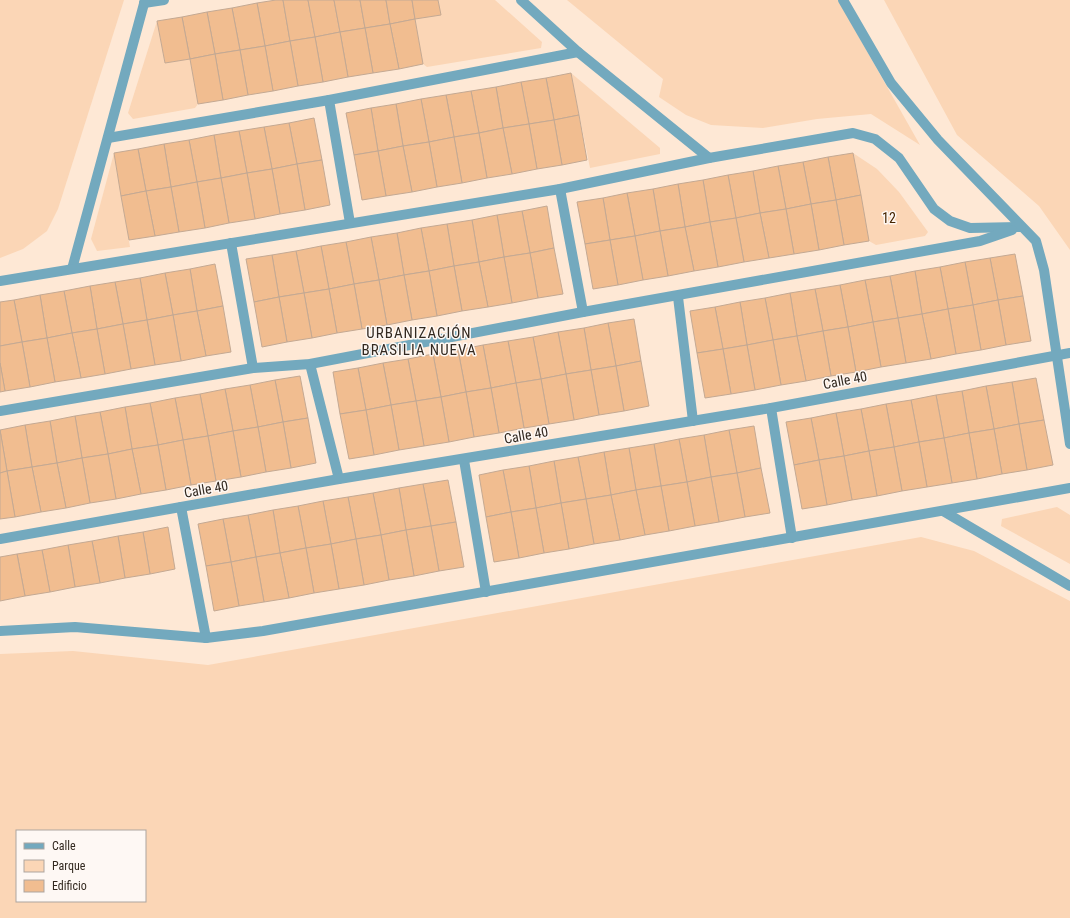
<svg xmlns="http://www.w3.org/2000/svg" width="1070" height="918" viewBox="0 0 1070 918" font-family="'Roboto Condensed',sans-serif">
  <rect width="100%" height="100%" fill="#fee8d5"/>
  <g fill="#fbd6b6" fill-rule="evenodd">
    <polygon points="0,0 124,0 58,209 47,231 23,249 0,258"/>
    <polygon points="438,0 495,0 542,42 541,48 427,67 423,64 415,19 440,15"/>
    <polygon points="567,0 838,0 920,145 871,114 817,119 763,128 711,125 686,115 659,97 663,79"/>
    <polygon points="884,0 1070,0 1070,250 1039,206 957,135"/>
    <polygon points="157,21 165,63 190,59 198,104 195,108 133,119 128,113"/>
    <polygon points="571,73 660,148 660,154 590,168"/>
    <polygon points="114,153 130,247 97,251 91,239"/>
    <polygon points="853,153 877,169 899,192 928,232 925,236 876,245 869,241"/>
    <polygon points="1057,507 1070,515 1070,564 1001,526 1002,519"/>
    <path d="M 921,537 L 974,551 L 1070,601 L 1070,918 L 0,918 L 0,654 L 73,651 L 208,665 ZM 17,831 L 145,831 L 145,901 L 17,901 Z"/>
  </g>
  <g fill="#f1bd90" stroke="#c4a993">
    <polygon points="276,0 283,0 290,41 265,46 257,3"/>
    <polygon points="283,0 308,0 315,37 290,41"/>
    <polygon points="308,0 334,0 340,32 315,37"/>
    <polygon points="334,0 360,0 365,28 340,32"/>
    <polygon points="360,0 386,0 390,24 365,28"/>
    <polygon points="386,0 412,0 415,19 390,24"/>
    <polygon points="412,0 438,0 441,15 415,19"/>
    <polygon points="257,3 265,46 240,50 232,8"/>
    <polygon points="232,8 240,50 215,54 207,12"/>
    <polygon points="207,12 215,54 190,59 182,17"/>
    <polygon points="182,17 190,59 165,63 157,21"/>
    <polygon points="415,19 423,64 399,69 390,24"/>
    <polygon points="390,24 399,69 373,73 365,28"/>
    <polygon points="365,28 373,73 348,77 340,32"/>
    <polygon points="340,32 348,77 323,82 315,37"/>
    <polygon points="315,37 323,82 298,86 290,41"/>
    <polygon points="290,41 298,86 273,91 265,46"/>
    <polygon points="265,46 273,91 248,95 240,50"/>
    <polygon points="240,50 248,95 223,100 215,54"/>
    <polygon points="215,54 223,100 198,104 190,59"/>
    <polygon points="571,73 579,115 554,120 546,78"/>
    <polygon points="546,78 554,120 529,124 521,82"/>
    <polygon points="521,82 529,124 503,128 496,87"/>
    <polygon points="496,87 503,128 479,133 471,91"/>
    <polygon points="471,91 479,133 454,137 446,95"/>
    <polygon points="446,95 454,137 429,142 421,99"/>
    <polygon points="421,99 429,142 403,146 396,104"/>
    <polygon points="396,104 403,146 378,151 371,108"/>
    <polygon points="371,108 378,151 354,155 346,113"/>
    <polygon points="579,115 587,160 562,165 554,120"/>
    <polygon points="314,118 322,160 297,164 289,123"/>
    <polygon points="554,120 562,165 537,169 529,124"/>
    <polygon points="289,123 297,164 272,169 264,127"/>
    <polygon points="529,124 537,169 512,174 503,128"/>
    <polygon points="264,127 272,169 247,173 239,131"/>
    <polygon points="503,128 512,174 487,178 479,133"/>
    <polygon points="239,131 247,173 221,178 214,135"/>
    <polygon points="479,133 487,178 462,183 454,137"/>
    <polygon points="214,135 221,178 197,182 189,140"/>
    <polygon points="454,137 462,183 437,187 429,142"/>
    <polygon points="189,140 197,182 171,187 164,144"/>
    <polygon points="429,142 437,187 412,192 403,146"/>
    <polygon points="164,144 171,187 146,191 138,149"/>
    <polygon points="403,146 412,192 386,196 378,151"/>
    <polygon points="138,149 146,191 121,196 114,153"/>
    <polygon points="378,151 386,196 362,200 354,155"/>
    <polygon points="853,153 861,195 836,200 828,157"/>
    <polygon points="828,157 836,200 811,204 803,162"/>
    <polygon points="322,160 330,205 305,210 297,164"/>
    <polygon points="803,162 811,204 786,209 778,166"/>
    <polygon points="297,164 305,210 280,214 272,169"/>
    <polygon points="778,166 786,209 760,213 753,171"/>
    <polygon points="272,169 280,214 255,219 247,173"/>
    <polygon points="753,171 760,213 736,218 728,175"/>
    <polygon points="247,173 255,219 229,223 221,178"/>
    <polygon points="728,175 736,218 710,222 703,180"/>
    <polygon points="221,178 229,223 205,228 197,182"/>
    <polygon points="703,180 710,222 685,227 678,184"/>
    <polygon points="197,182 205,228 179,232 171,187"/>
    <polygon points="678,184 685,227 660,231 653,189"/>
    <polygon points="171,187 179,232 155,236 146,191"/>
    <polygon points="653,189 660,231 635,236 627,193"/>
    <polygon points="146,191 155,236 129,240 121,196"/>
    <polygon points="627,193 635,236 610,240 603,198"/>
    <polygon points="861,195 869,241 844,245 836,200"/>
    <polygon points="603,198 610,240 585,244 577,202"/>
    <polygon points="836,200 844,245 819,250 811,204"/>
    <polygon points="811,204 819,250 794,254 786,209"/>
    <polygon points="547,206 554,248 530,253 522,211"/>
    <polygon points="786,209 794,254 769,258 760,213"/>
    <polygon points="522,211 530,253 504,257 497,215"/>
    <polygon points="760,213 769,258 744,262 736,218"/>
    <polygon points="497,215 504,257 479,262 472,220"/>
    <polygon points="736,218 744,262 718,267 710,222"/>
    <polygon points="472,220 479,262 454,266 447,224"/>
    <polygon points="710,222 718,267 694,271 685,227"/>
    <polygon points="447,224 454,266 429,271 421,228"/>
    <polygon points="685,227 694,271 668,276 660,231"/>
    <polygon points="421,228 429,271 404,275 397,233"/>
    <polygon points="660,231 668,276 643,280 635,236"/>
    <polygon points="397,233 404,275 379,280 371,237"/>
    <polygon points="635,236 643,280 618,285 610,240"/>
    <polygon points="371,237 379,280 354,284 346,242"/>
    <polygon points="610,240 618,285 593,289 585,244"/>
    <polygon points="346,242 354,284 329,289 321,246"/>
    <polygon points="321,246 329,289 304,293 296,251"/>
    <polygon points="554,248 563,294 538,298 530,253"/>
    <polygon points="296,251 304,293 279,297 272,255"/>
    <polygon points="530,253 538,298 512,303 504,257"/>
    <polygon points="1015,254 1023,296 998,300 990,258"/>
    <polygon points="272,255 279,297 254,302 246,259"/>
    <polygon points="504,257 512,303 488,307 479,262"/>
    <polygon points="990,258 998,300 973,305 965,262"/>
    <polygon points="479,262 488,307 462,311 454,266"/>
    <polygon points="965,262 973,305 948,309 940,267"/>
    <polygon points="215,264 223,306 197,311 190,269"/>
    <polygon points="454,266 462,311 437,316 429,271"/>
    <polygon points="940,267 948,309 922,314 915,271"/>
    <polygon points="190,269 197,311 173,315 165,273"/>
    <polygon points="429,271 437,316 412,320 404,275"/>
    <polygon points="915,271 922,314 898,318 890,276"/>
    <polygon points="165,273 173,315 147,320 140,278"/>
    <polygon points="404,275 412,320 387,325 379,280"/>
    <polygon points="890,276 898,318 873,322 865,280"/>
    <polygon points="140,278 147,320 123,324 115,282"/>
    <polygon points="379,280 387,325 362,329 354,284"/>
    <polygon points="865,280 873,322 848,327 840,285"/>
    <polygon points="115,282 123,324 97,329 90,286"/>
    <polygon points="354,284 362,329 337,333 329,289"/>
    <polygon points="840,285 848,327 823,331 815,289"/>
    <polygon points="90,286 97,329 72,333 64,291"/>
    <polygon points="329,289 337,333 312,338 304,293"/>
    <polygon points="815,289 823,331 797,336 790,293"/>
    <polygon points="64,291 72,333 47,338 40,295"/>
    <polygon points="304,293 312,338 287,342 279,297"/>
    <polygon points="790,293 797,336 773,340 765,298"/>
    <polygon points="40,295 47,338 22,342 14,300"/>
    <polygon points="1023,296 1031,341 1006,345 998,300"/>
    <polygon points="279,297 287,342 262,347 254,302"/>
    <polygon points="765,298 773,340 747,345 740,302"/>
    <polygon points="14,300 22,342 0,346 0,302"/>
    <polygon points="998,300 1006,345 981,350 973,305"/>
    <polygon points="740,302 747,345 723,349 715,307"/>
    <polygon points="973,305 981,350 956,354 948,309"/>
    <polygon points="223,306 231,352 206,356 197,311"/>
    <polygon points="715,307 723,349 697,353 690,311"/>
    <polygon points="948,309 956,354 931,359 922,314"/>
    <polygon points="197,311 206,356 181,361 173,315"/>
    <polygon points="922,314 931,359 906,363 898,318"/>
    <polygon points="173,315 181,361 155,365 147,320"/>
    <polygon points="898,318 906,363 881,367 873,322"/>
    <polygon points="634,319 641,361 616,366 608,323"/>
    <polygon points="147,320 155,365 131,369 123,324"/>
    <polygon points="873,322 881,367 856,372 848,327"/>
    <polygon points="608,323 616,366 591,370 584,328"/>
    <polygon points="123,324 131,369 105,374 97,329"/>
    <polygon points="848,327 856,372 831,376 823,331"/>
    <polygon points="584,328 591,370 566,374 558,332"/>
    <polygon points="97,329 105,374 81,378 72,333"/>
    <polygon points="823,331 831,376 806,381 797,336"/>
    <polygon points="558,332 566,374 541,379 533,337"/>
    <polygon points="72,333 81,378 55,382 47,338"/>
    <polygon points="797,336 806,381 781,385 773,340"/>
    <polygon points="533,337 541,379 516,383 508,341"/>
    <polygon points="47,338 55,382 30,387 22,342"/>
    <polygon points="773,340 781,385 755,390 747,345"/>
    <polygon points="508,341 516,383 491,388 483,345"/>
    <polygon points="22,342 30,387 5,391 0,363 0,346"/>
    <polygon points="483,345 491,388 466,392 458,350"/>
    <polygon points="747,345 755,390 731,394 723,349"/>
    <polygon points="723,349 731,394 705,398 697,353"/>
    <polygon points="458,350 466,392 441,397 433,354"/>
    <polygon points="433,354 441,397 416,401 408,359"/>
    <polygon points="408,359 416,401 391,405 383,363"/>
    <polygon points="641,361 649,406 624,411 616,366"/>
    <polygon points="0,363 5,391 0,392"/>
    <polygon points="383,363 391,405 366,410 358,368"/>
    <polygon points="616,366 624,411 599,415 591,370"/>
    <polygon points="358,368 366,410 340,414 333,372"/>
    <polygon points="591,370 599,415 574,420 566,374"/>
    <polygon points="566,374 574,420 549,424 541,379"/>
    <polygon points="300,376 308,418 283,422 275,380"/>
    <polygon points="1036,378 1044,420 1019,424 1012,382"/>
    <polygon points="541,379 549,424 524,428 516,383"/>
    <polygon points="275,380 283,422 258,427 250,385"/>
    <polygon points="1012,382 1019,424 994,429 986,386"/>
    <polygon points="516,383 524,428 499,433 491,388"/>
    <polygon points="250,385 258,427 233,431 225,389"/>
    <polygon points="986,386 994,429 969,433 962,391"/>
    <polygon points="491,388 499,433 474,437 466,392"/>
    <polygon points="225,389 233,431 208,436 200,394"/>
    <polygon points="962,391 969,433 944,438 936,395"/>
    <polygon points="466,392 474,437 449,442 441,397"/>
    <polygon points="200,394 208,436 183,440 175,398"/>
    <polygon points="936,395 944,438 919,442 911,400"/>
    <polygon points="441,397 449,442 424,446 416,401"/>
    <polygon points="175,398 183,440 158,445 150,403"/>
    <polygon points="911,400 919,442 894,447 886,404"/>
    <polygon points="416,401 424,446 399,450 391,405"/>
    <polygon points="150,403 158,445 132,449 125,407"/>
    <polygon points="886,404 894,447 869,451 861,409"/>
    <polygon points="391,405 399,450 374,455 366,410"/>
    <polygon points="125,407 132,449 108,454 100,412"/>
    <polygon points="861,409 869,451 844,456 836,413"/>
    <polygon points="366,410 374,455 349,459 340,414"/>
    <polygon points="100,412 108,454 82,458 75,416"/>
    <polygon points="836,413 844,456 819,460 811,418"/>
    <polygon points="75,416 82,458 57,463 50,421"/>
    <polygon points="308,418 316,463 291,468 283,422"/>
    <polygon points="811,418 819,460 794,465 786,422"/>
    <polygon points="1044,420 1053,465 1027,470 1019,424"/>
    <polygon points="50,421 57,463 32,467 25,425"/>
    <polygon points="283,422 291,468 266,472 258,427"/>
    <polygon points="1019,424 1027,470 1002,474 994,429"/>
    <polygon points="25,425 32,467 7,471 0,430"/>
    <polygon points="754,426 761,468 737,473 729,430"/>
    <polygon points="258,427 266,472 241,477 233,431"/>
    <polygon points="994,429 1002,474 977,479 969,433"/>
    <polygon points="0,430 7,471 0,473"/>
    <polygon points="729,430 737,473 711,477 704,435"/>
    <polygon points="233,431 241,477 216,481 208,436"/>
    <polygon points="969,433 977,479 952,483 944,438"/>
    <polygon points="704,435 711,477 687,482 679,439"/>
    <polygon points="208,436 216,481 191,485 183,440"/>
    <polygon points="944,438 952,483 927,487 919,442"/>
    <polygon points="679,439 687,482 661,486 654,444"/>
    <polygon points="183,440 191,485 166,490 158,445"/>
    <polygon points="919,442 927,487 902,491 894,447"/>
    <polygon points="654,444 661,486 636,490 629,448"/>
    <polygon points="158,445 166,490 141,494 132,449"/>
    <polygon points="894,447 902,491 877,496 869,451"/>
    <polygon points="629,448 636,490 611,495 604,452"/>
    <polygon points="132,449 141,494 116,499 108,454"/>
    <polygon points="869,451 877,496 852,500 844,456"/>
    <polygon points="604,452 611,495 586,499 578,457"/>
    <polygon points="108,454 116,499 90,503 82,458"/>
    <polygon points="844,456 852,500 827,505 819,460"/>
    <polygon points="578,457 586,499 561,503 554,461"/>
    <polygon points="82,458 90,503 66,508 57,463"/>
    <polygon points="819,460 827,505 802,509 794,465"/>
    <polygon points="554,461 561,503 536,508 529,466"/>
    <polygon points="57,463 66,508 41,512 32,467"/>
    <polygon points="529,466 536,508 511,512 503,470"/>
    <polygon points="32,467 41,512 15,517 7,471"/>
    <polygon points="761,468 770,513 745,517 737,473"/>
    <polygon points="503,470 511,512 486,517 479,475"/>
    <polygon points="7,471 15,517 0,519 0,473"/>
    <polygon points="737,473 745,517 719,522 711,477"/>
    <polygon points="711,477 719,522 695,526 687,482"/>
    <polygon points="448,480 456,522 431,526 423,484"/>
    <polygon points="687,482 695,526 669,531 661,486"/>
    <polygon points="423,484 431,526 406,530 399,488"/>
    <polygon points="661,486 669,531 645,535 636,490"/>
    <polygon points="399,488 406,530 381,535 373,493"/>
    <polygon points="636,490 645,535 620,540 611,495"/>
    <polygon points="373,493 381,535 356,539 348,497"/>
    <polygon points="611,495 620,540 594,544 586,499"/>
    <polygon points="348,497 356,539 331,544 323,501"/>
    <polygon points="586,499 594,544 569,549 561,503"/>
    <polygon points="323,501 331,544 306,548 298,506"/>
    <polygon points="561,503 569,549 544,553 536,508"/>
    <polygon points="298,506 306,548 280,553 273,510"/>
    <polygon points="536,508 544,553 519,558 511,512"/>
    <polygon points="273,510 280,553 256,557 248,515"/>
    <polygon points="511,512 519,558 494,562 486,517"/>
    <polygon points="248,515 256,557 231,562 223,519"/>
    <polygon points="223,519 231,562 206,566 198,524"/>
    <polygon points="456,522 464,567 439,571 431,526"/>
    <polygon points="431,526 439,571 414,576 406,530"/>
    <polygon points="168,527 175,569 150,574 143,532"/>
    <polygon points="406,530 414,576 389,580 381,535"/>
    <polygon points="143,532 150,574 125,578 118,536"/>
    <polygon points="381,535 389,580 364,585 356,539"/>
    <polygon points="118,536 125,578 100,583 92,541"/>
    <polygon points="356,539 364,585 339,589 331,544"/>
    <polygon points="92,541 100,583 75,587 68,545"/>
    <polygon points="331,544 339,589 314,593 306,548"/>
    <polygon points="68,545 75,587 50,592 42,550"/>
    <polygon points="306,548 314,593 289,598 280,553"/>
    <polygon points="42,550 50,592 25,596 17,554"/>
    <polygon points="280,553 289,598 264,602 256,557"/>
    <polygon points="17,554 25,596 0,601 0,557"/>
    <polygon points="256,557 264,602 239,606 231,562"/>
    <polygon points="231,562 239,606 214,611 206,566"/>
  </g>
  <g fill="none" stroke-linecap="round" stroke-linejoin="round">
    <g stroke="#73a9be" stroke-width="10">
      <polyline points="521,0 578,52 709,158"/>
      <polyline points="843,0 891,83 938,140 1036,241 1044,270 1070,444"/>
      <polyline points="144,3 164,0"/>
      <polyline points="329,100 350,223"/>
      <polyline points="108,138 329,100 578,52"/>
      <polyline points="560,189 583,312"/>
      <polyline points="231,243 253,368"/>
      <polyline points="72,269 145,0"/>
      <polyline points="0,281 560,189 709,158 853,133 875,139 899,158 934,209 950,221 970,228 1021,227"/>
      <polyline points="678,297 693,421"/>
      <polyline points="310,364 339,479"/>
      <polyline points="771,408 792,538"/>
      <polyline points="0,411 253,368 310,364 583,312 980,241 1012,230"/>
      <polyline points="464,460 486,592"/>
      <polyline points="181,507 206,638"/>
      <polyline points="943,511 1070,586"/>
      <polyline points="0,539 339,479 771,408 1070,353"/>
      <polyline points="0,631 75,627 206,638 263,631 1070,488"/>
    </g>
  </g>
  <g text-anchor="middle" stroke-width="3" stroke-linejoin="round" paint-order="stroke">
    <g font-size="14" fill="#462500" stroke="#fef8f4">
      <text x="889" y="223">12</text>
    </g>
    <g font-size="14" fill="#332920" stroke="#fef8f4">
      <text transform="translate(845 380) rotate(-11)" y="5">Calle 40</text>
      <text transform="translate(526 435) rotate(-10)" y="5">Calle 40</text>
      <text transform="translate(206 489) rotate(-10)" y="5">Calle 40</text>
    </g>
    <g font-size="15" letter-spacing="1" fill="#332920" stroke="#fef8f4">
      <text x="419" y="338">URBANIZACIÓN<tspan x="419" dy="17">BRASILIA NUEVA</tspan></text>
    </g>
  </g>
  <rect x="16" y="830" width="130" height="72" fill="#fef8f4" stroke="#ada59f"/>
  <rect x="24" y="843" width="20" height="6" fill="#73a9be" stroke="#ada59f"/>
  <text x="52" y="850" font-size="12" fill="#332920">Calle</text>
  <rect x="24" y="860" width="20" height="12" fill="#fbd6b6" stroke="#ada59f"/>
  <text x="52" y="870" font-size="12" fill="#332920">Parque</text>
  <rect x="24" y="880" width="20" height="12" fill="#f1bd90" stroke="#ada59f"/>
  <text x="52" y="890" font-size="12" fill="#332920">Edificio</text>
</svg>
